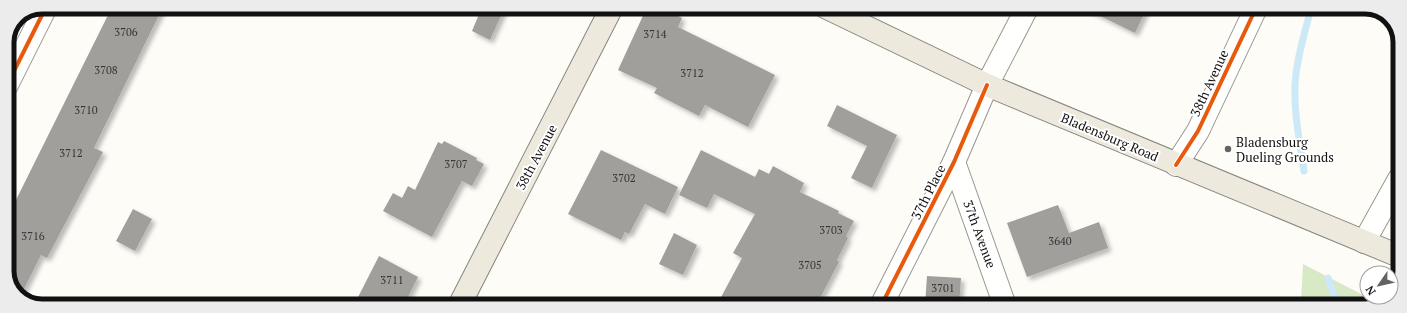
<svg xmlns="http://www.w3.org/2000/svg" width="1407" height="313" viewBox="0 0 1407 313" font-family="'PT Serif',serif">
  <defs>
    <filter id="shadow"><feDropShadow dx="3.5" dy="3.5" stdDeviation="2" flood-color="#0004"/></filter>
  </defs>
  <rect width="100%" height="100%" fill="#fdfcf7"/>
  <polygon fill="#d8eac5" points="1303,264 1367,297 1378,301 1365,306 1303,306 1301,300"/>
  <g fill="none" stroke-linecap="round" stroke-linejoin="round">
    <g stroke="#cde8f7" stroke-width="7">
      <path d="M 1304,171 C 1300,143 1294,115 1295,86 C 1296,60 1305,33 1311,8"/>
      <polyline points="1328,278 1338,306"/>
    </g>
  </g>
  <g fill="#a19f9c" filter="url(#shadow)">
    <polygon points="112,7 163,7 94,148 103,152 47,258 41,255 20,297 16,294 7,275 7,218"/>
    <polygon points="482,7 505,7 490,40 472,31"/>
    <polygon points="647,7 660,7 682,18 678,27 775,75 748,127 705,105 699,116 654,93 657,88 618,70"/>
    <polygon points="1084,8 1147,8 1135,33"/>
    <polygon points="837,105 897,135 872,188 851,178 867,146 827,126"/>
    <polygon points="444,141 477,158 476,160 484,164 472,186 462,181 432,237 383,211 393,193 402,198 408,186 415,190 438,142 442,144"/>
    <polygon points="601,150 678,187 665,214 645,204 629,234 625,232 621,240 568,214"/>
    <polygon points="701,150 755,177 759,169 769,174 773,166 804,183 800,192 839,211 838,213 854,221 846,236 848,238 837,260 839,262 816,306 732,306 720,299 742,258 733,253 755,214 714,194 707,208 679,195"/>
    <polygon points="1058,205 1069,233 1099,222 1108,248 1027,277 1007,223"/>
    <polygon points="133,209 152,219 135,251 116,241"/>
    <polygon points="674,233 697,245 683,275 659,264"/>
    <polygon points="379,256 418,277 404,305 354,305"/>
    <polygon points="927,276 961,278 959,306 925,306"/>
  </g>
  <g fill="none" stroke-linecap="round" stroke-linejoin="round">
    <g stroke="#979795" stroke-width="24">
      <g id="minor">
        <polyline points="7,85 46,7"/>
        <polyline points="954,162 1005,306"/>
        <polyline points="1176,165 1198,131 1256,8"/>
        <polyline points="1364,242 1399,179"/>
        <polyline points="881,306 954,162 987,85 1027,8"/>
      </g>
    </g>
    <g stroke="#858482" stroke-width="24">
      <g id="major">
        <polyline points="825,7 987,85 1399,256"/>
        <polyline points="459,306 612,7"/>
      </g>
    </g>
    <use href="#minor" stroke="#fffffe" stroke-width="22"/>
    <use href="#major" stroke="#ede9dc" stroke-width="22"/>
    <g stroke="#fff" stroke-width="6">
      <g id="cycleway">
        <polyline points="7,85 46,7"/>
        <polyline points="1176,165 1198,131 1256,8"/>
        <polyline points="881,306 954,162 987,85"/>
      </g>
    </g>
    <use href="#cycleway" stroke="#e8590c" stroke-width="4"/>
  </g>
  <circle fill="#646362" stroke="#fff" stroke-width="1.5" cx="1228" cy="149" r="4"/>
  <g text-anchor="middle" stroke-width="4" stroke-linejoin="round" paint-order="stroke">
    <g font-size="11" fill="#353434">
      <text x="126" y="36">3706</text>
      <text x="655" y="38">3714</text>
      <text x="106" y="74">3708</text>
      <text x="692" y="77">3712</text>
      <text x="86" y="114">3710</text>
      <text x="71" y="157">3712</text>
      <text x="456" y="168">3707</text>
      <text x="624" y="182">3702</text>
      <text x="831" y="234">3703</text>
      <text x="33" y="240">3716</text>
      <text x="1060" y="245">3640</text>
      <text x="810" y="269">3705</text>
      <text x="392" y="284">3711</text>
      <text x="943" y="292">3701</text>
    </g>
    <g font-size="13" fill="#111" stroke="#fff">
      <text transform="translate(1209 83) rotate(-65)" y="5">38th Avenue</text>
      <text transform="translate(1110 137) rotate(23)" y="5">Bladensburg Road</text>
      <text transform="translate(536 157) rotate(-62)" y="5">38th Avenue</text>
      <text transform="translate(928 192) rotate(-63)" y="5">37th Place</text>
      <text transform="translate(980 234) rotate(70)" y="5">37th Avenue</text>
    </g>
    <g font-size="13" fill="#111" stroke="#fff" text-anchor="start">
      <text x="1236" y="147">Bladensburg<tspan x="1236" dy="15">Dueling Grounds</tspan></text>
    </g>
  </g>
  <path d="M0 0H1407V313H0ZM42 14H1365A28 28 0 0 1 1393 42V271A28 28 0 0 1 1365 299H42A28 28 0 0 1 14 271V42A28 28 0 0 1 42 14Z" fill="#ececec" fill-rule="evenodd"/>
  <path fill="none" stroke="#111" stroke-width="5" d="M42 14H1365A28 28 0 0 1 1393 42V271A28 28 0 0 1 1365 299H42A28 28 0 0 1 14 271V42A28 28 0 0 1 42 14Z"/>
  <g transform="translate(1379 285) rotate(236)"><circle r="19" fill="#ffffff" stroke="#a0a0a0"/>
  <path d="M0-3L7 15L0 10L-7 15Z" fill="#646362"/>
  <text y="-6" font-size="11" font-weight="bold" text-anchor="middle" fill="#111111">N</text>
  </g>
</svg>
